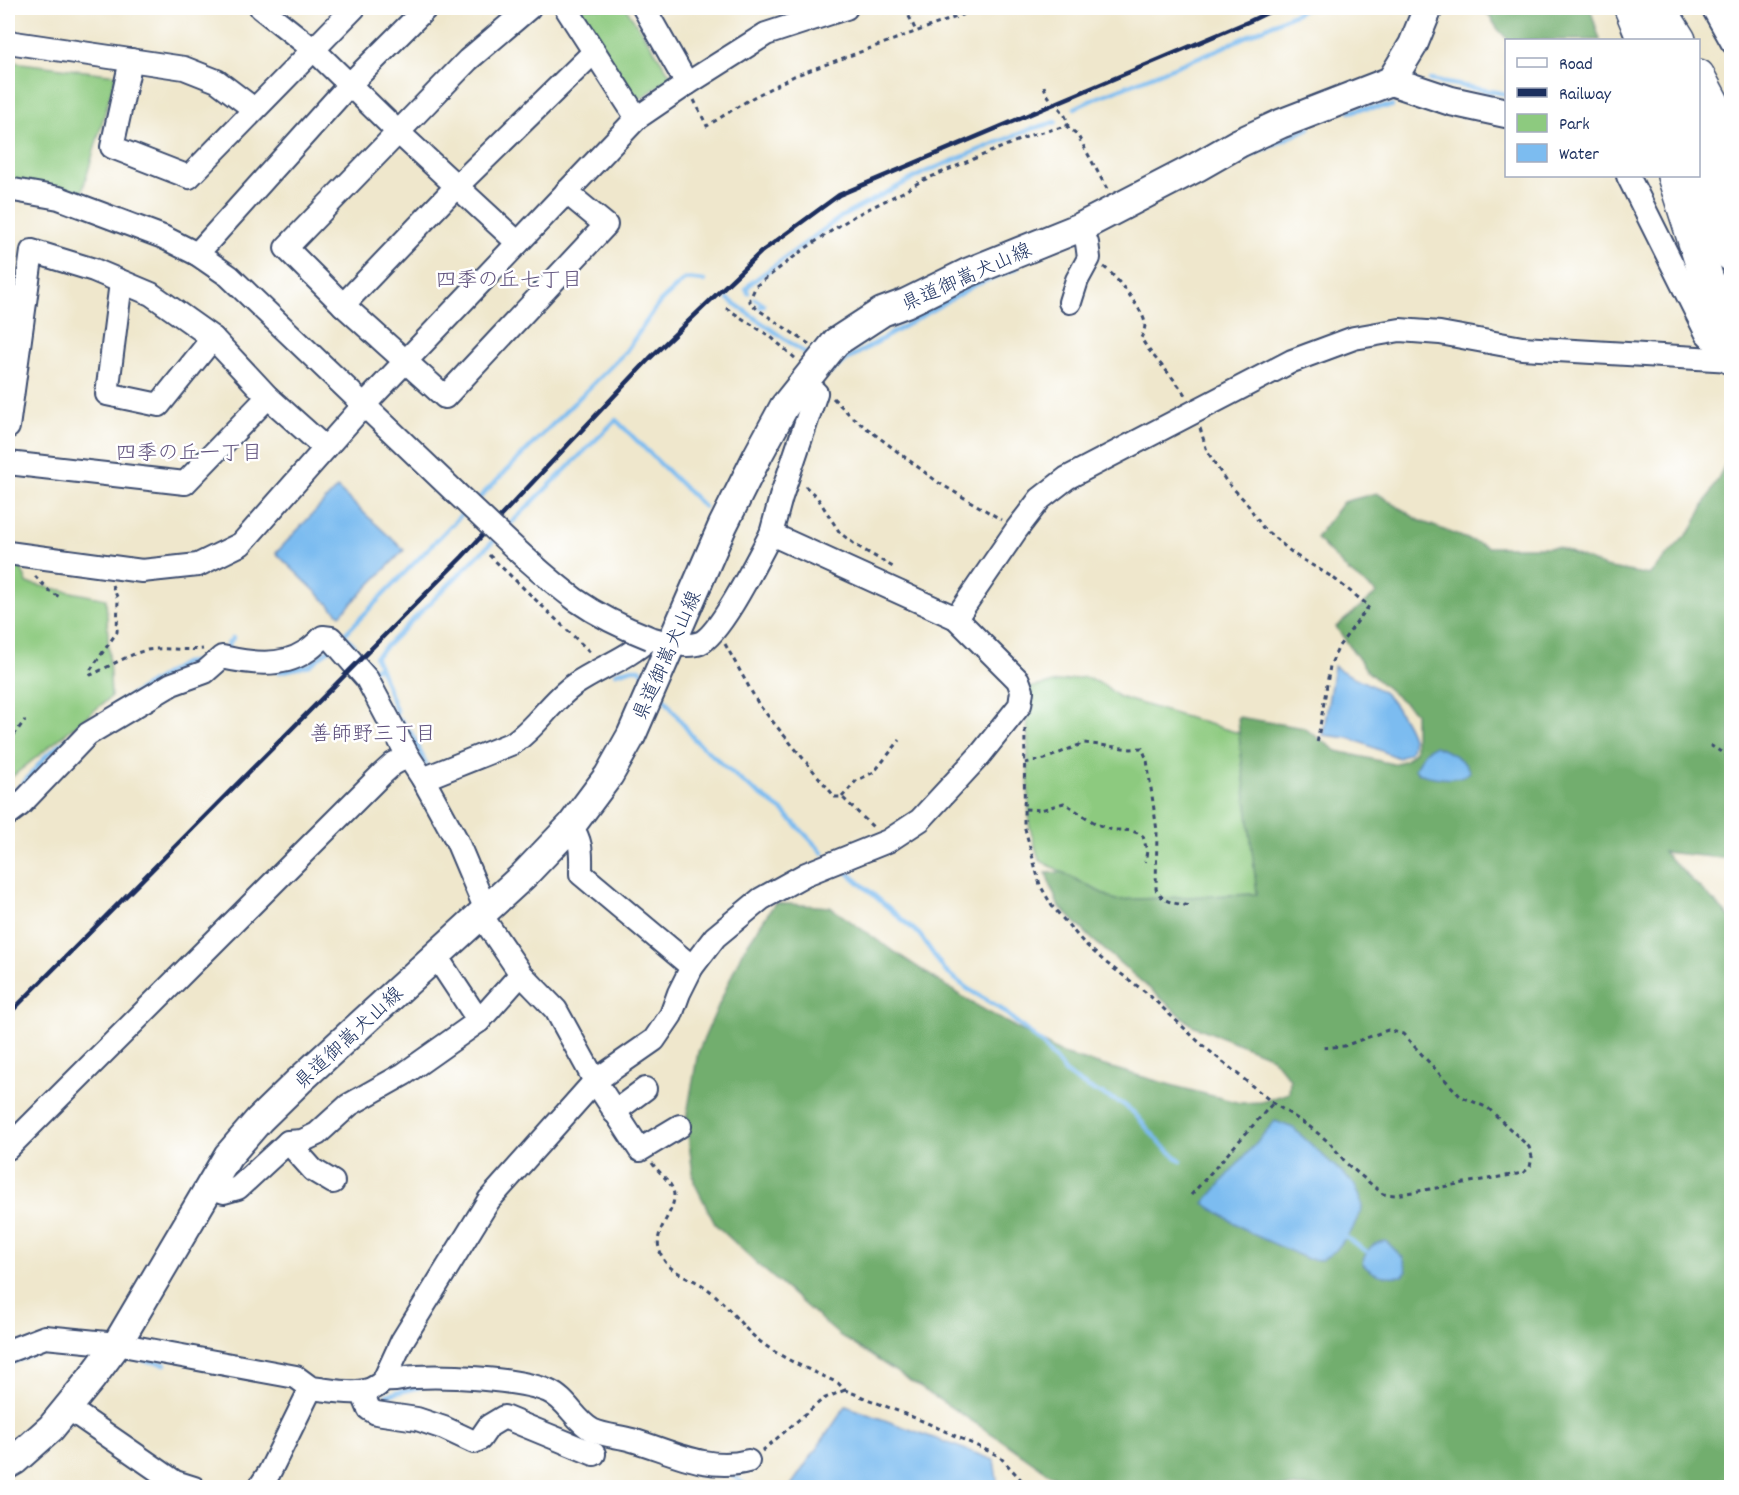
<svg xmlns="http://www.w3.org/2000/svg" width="1739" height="1495" viewBox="0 0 1739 1495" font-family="Dekko,'Klee One',sans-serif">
  <rect width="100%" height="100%" fill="#fff"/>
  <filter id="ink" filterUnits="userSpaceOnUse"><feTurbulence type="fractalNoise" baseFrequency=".0167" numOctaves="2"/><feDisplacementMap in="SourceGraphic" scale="12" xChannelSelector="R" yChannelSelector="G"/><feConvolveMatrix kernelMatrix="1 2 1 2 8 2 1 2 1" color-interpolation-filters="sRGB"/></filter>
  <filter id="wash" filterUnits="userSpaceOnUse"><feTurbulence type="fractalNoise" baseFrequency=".008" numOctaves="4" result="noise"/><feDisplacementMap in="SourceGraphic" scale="24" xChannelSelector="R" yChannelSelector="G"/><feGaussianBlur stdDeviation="1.35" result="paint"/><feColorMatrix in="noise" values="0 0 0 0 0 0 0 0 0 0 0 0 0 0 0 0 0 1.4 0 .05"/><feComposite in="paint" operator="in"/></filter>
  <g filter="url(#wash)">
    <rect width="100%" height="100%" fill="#efe7cc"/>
    <g fill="#8dca7f" stroke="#547c6e" stroke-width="1.5">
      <polygon points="573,8 626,8 672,77 635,102"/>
      <polygon points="13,62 116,75 82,192 8,180 8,138"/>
      <polygon points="8,565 21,567 27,583 106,599 111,697 8,780"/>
      <polygon points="1084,677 1104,685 1119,697 1239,733 1258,894 1115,900 1039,860 1029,824 1027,688"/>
    </g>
    <g fill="#72ae6e" stroke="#466e66" stroke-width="1.5">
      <polygon points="1484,8 1590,8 1600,40 1508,40 1497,28"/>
      <polygon points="1731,453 1731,859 1663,852 1731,918 1731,1487 1068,1487 997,1437 839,1335 761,1267 715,1224 694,1182 686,1120 698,1052 742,952 775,903 830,907 890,949 972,1003 1063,1054 1178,1087 1240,1103 1261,1102 1289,1093 1290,1079 1272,1057 1192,1025 1092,939 1058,905 1046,873 1062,872 1115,900 1257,894 1240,745 1238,717 1304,728 1337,751 1393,764 1406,760 1415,751 1415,712 1368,672 1336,627 1377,593 1349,572 1316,538 1343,502 1377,493 1418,520 1488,547 1557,547 1605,567 1649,575 1692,529"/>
    </g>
    <g fill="#7cbcf0" stroke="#4c76a7" stroke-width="1.5">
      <polygon points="337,488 404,550 340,615 276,553"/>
      <path d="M 1334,666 C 1349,677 1366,681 1381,691 C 1391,697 1409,726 1412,738 C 1413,743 1412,747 1410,752 L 1399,758 L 1350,738 L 1323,735 Z"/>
      <path d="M 1434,746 C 1446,750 1465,759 1470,772 C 1456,783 1434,778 1418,773 L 1415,769 C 1420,759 1423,750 1434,746 Z"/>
      <polygon points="1275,1121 1293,1128 1354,1184 1360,1197 1362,1208 1352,1230 1336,1250 1322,1260 1308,1259 1250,1233 1204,1203"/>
      <path d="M 1386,1241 L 1403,1258 L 1407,1271 L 1403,1276 C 1386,1277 1373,1277 1362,1263 C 1367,1249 1371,1243 1386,1241 Z"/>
      <polygon points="846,1406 994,1460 998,1487 790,1487"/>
    </g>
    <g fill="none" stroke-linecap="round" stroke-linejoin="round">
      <g stroke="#7cbcf0" stroke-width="4.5">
        <polyline points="1430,80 1506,94"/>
        <polyline points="1075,108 1094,99 1219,49 1307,8"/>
        <polyline points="1350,112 1360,109 1392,106"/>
        <polyline points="1216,172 1309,128"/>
        <polyline points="748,293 746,289 751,283 841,217 925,172 1028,130 1056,122"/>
        <polyline points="728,299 809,356"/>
        <polyline points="755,299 764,305 760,307"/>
        <polyline points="827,371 831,372 843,362 973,286 1017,268"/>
        <polyline points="475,502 626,351 660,302 685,279 704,281"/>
        <polyline points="505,529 616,420 704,507"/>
        <polyline points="344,635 354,645"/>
        <polyline points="340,639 466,510"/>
        <polyline points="229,651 228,644 233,638"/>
        <polyline points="367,661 372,671 379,665 375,657 495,539"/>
        <polyline points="379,665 397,713"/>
        <polyline points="279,672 310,665 332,647"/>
        <polyline points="616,673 629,669 640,669 643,673"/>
        <polyline points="663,697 695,740 745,784 783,811 823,853"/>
        <polyline points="112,707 184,663 192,662 202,664"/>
        <polyline points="400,720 411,733 426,764"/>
        <polyline points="8,797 22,785 47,755 74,734"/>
        <polyline points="847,872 920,935 945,971 968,989 1000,1008 1042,1044 1068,1075 1087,1087 1123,1104 1134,1113 1160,1143 1181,1161"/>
        <polyline points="1341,1234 1366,1251"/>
        <polyline points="132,1358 165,1364"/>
        <polyline points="8,1364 53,1347"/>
        <polyline points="387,1395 420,1387"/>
        <polyline points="677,1467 700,1474 715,1474"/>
        <polyline points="727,1474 730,1474 750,1488"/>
      </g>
    </g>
  </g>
  <g filter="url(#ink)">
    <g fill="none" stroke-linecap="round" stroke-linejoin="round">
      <g stroke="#3b4b6e" stroke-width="26">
        <g id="minor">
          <polyline points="261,8 314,50 399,133 518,243"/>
          <polyline points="426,8 349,85 197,254 229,276 455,492"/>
          <polyline points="529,8 468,60 286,248 343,305 445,397 606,225 566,192"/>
          <polyline points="566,8 637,118"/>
          <polyline points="644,8 687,84"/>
          <polyline points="1713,8 1732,42"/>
          <polyline points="8,42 184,68 217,81 254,109"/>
          <polyline points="131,60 112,147 189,177 354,8"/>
          <polyline points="1628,176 1707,334 1728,356"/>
          <polyline points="8,189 59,198 163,237 197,254"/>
          <polyline points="121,282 107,394 159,405 213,338"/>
          <polyline points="1070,302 1077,280 1089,258 1087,243 1081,227"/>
          <polyline points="343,305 456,187 594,52"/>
          <polyline points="8,427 32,251 94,270 151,294 213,338 268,397 325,448"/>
          <polyline points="8,463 185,483 268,397"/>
          <polyline points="771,534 781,497 816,393 803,381"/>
          <polyline points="8,553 142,571 198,565 241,544 363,406 637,118 687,84 766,34 846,8"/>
          <polyline points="956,618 1017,529 1040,499 1067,478 1292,361 1354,338 1400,330 1440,333 1522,348 1732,360"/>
          <path d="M 8,814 L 20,805 L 88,734 L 172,684 L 205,672 L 222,657 C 249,663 281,668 305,652 C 312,648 318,642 323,637 L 331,638 L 367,679 L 408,756 L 423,779 L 456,839 L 486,910"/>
          <path d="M 571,826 C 583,843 581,855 581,874 L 692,967"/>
          <polyline points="481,915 521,974 556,1010 595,1081 640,1150 680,1126"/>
          <polyline points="436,956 479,1021"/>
          <polyline points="614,1112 645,1089"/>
          <polyline points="288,1142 313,1170 333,1182"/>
          <polyline points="8,1148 382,774 393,764 408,756"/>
          <polyline points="210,1187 224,1192 238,1188 288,1142 302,1141 317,1134 349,1105 404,1074 479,1021 521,974"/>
          <polyline points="8,1351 45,1337 117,1344 296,1377 311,1388"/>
          <path d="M 384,1380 C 396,1382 404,1377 415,1377 C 446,1375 520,1379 548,1391 C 567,1399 575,1421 592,1430 C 605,1436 619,1436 632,1440 C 670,1451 708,1472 748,1461"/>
          <polyline points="362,1392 369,1409 376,1413 417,1419 444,1428 474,1442 480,1439 489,1426 504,1417 594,1454"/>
          <polyline points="68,1408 175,1482 194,1488"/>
          <path d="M 259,1488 L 269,1473 L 311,1388 C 335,1390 366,1400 384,1380 L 402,1341 L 489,1200 L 595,1081 L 654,1040 L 671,1015 L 679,993 L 692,967 L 715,937 L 761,899 L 806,874 L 888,841 L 920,820 L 980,755 L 1020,705 L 1022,691 L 1018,680 L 956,618 L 771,534 C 759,556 721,634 700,643 C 687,648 663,642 650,638 C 627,659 599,668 574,685 C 551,701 537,727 513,743 L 423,779"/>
        </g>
      </g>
      <g stroke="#3b4b6e" stroke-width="32">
        <g id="major">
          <polyline points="1391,81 1451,101 1506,113"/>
          <polyline points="8,1464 15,1460 51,1428 91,1379 117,1344 228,1156 259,1120 299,1081 523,876 571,826 609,775 631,736 723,525 758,455 784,407 836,342 882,312 906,303 967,273 1081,227 1197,167 1239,143 1280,124 1391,81 1413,45 1428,8"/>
        </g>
      </g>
      <g stroke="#3b4b6e" stroke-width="36">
        <g id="highway">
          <polyline points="1631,8 1644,40"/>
          <polyline points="1659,8 1679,40"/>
          <polyline points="1698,76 1727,130"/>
          <polyline points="1698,113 1732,194"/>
          <polyline points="1698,173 1732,255"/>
          <polyline points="1674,176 1732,358"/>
        </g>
      </g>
      <g stroke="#3b4b6e" stroke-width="3" stroke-dasharray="4.5 4.5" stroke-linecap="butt">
        <polyline points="905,8 916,31"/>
        <path d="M 1044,86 C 1049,106 1067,106 1068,128"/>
        <polyline points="694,100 707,126 750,99 794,76 981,8"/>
        <path d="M 1104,267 C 1115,275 1145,312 1145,324 C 1145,329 1143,334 1141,338 C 1153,359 1172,374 1185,395"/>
        <polyline points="726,308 771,337 796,359"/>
        <polyline points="809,344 757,309 750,302 750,299 756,286 803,250 854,216 905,191 921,181 1031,135 1066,126 1077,134 1107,189"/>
        <polyline points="833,398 852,417 939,483 1002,520"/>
        <polyline points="1200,428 1207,451 1226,481 1246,502 1263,528 1295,555 1332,577 1369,606 1339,646 1330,666 1317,744"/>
        <polyline points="805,486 817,497 840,533 857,546 893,567"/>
        <polyline points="489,555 591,653"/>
        <polyline points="35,576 50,592 60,597"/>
        <path d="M 112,585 L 118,599 L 117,632 L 89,672 L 91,675 C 106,668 132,653 147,650 C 166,647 184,651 203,649"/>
        <polyline points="725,644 759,705 835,797 842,797 873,827"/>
        <polyline points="1025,729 1024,825 1040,885 1052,906 1083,942 1105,962 1148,994 1201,1044 1273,1103 1310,1127 1330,1143 1347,1164 1383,1194 1395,1195 1523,1173 1530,1167 1532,1157 1529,1147 1488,1108 1460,1096 1403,1034 1388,1030 1344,1046 1322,1048"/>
        <polyline points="8,743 25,720"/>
        <polyline points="1710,745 1732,759"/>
        <path d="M 1025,763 L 1045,759 L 1084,743 L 1131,749 L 1142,748 L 1147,760 L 1157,831 L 1156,889 C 1163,904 1176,903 1191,906"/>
        <polyline points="842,797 856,781 874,772 900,740"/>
        <path d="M 1025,809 L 1041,810 L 1064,803 C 1078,811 1090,822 1106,828 C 1119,833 1127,826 1143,836 L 1147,851 L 1145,862"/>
        <path d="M 652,1163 C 657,1170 665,1177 670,1184 C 685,1206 653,1225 659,1248 C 665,1275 691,1275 709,1290 C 727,1304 740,1325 757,1339 C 781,1359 811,1370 838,1383 L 845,1390 L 925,1422 L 999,1456 L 1029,1488"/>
        <polyline points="1191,1195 1273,1103"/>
        <polyline points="762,1451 823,1399 845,1390"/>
      </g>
      <use href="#minor" stroke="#fff" stroke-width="22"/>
      <use href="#major" stroke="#fff" stroke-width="28"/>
      <use href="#highway" stroke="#fff" stroke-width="33"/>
      <polyline stroke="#1b2f5e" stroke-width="4.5" points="8,1015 462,557 650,358 761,252 839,195 1250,21 1277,8"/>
      <g stroke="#3b4b6e" stroke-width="26" stroke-linecap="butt">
        <path id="minor-bridge" d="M 455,492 C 494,528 533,568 576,600 C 599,616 624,628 650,638"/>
      </g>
      <use href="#minor-bridge" stroke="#fff" stroke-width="22"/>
    </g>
  </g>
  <g text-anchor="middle" stroke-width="5" stroke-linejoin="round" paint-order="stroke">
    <g font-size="20" fill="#1b2f5e" stroke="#fff">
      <text transform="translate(966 276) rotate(-24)" y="7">県道御嵩犬山線</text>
      <text transform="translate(666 655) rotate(-66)" y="7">県道御嵩犬山線</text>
      <text transform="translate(348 1037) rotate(-43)" y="7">県道御嵩犬山線</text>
    </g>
    <g font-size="21" fill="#5e507c" stroke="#fff">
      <text x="509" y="286">四季の丘七丁目</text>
      <text x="189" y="459">四季の丘一丁目</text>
      <text x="373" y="740">善師野三丁目</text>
    </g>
  </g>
  <rect width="1739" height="1495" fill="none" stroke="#fff" stroke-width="30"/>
  <rect x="1505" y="39" width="195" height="138" fill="#ffffff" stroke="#a4acbf" stroke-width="1.5"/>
  <rect x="1517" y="58" width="30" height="9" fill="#ffffff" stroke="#a4acbf" stroke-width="1.5"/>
  <text x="1559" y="69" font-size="18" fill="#1b2f5e">Road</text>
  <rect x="1517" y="88" width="30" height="9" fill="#1b2f5e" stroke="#a4acbf" stroke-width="1.5"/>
  <text x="1559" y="99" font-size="18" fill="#1b2f5e">Railway</text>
  <rect x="1517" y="114" width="30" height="18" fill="#8dca7f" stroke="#a4acbf" stroke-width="1.5"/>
  <text x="1559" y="129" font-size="18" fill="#1b2f5e">Park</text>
  <rect x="1517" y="144" width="30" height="18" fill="#7cbcf0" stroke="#a4acbf" stroke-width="1.5"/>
  <text x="1559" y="159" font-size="18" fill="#1b2f5e">Water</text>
</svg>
